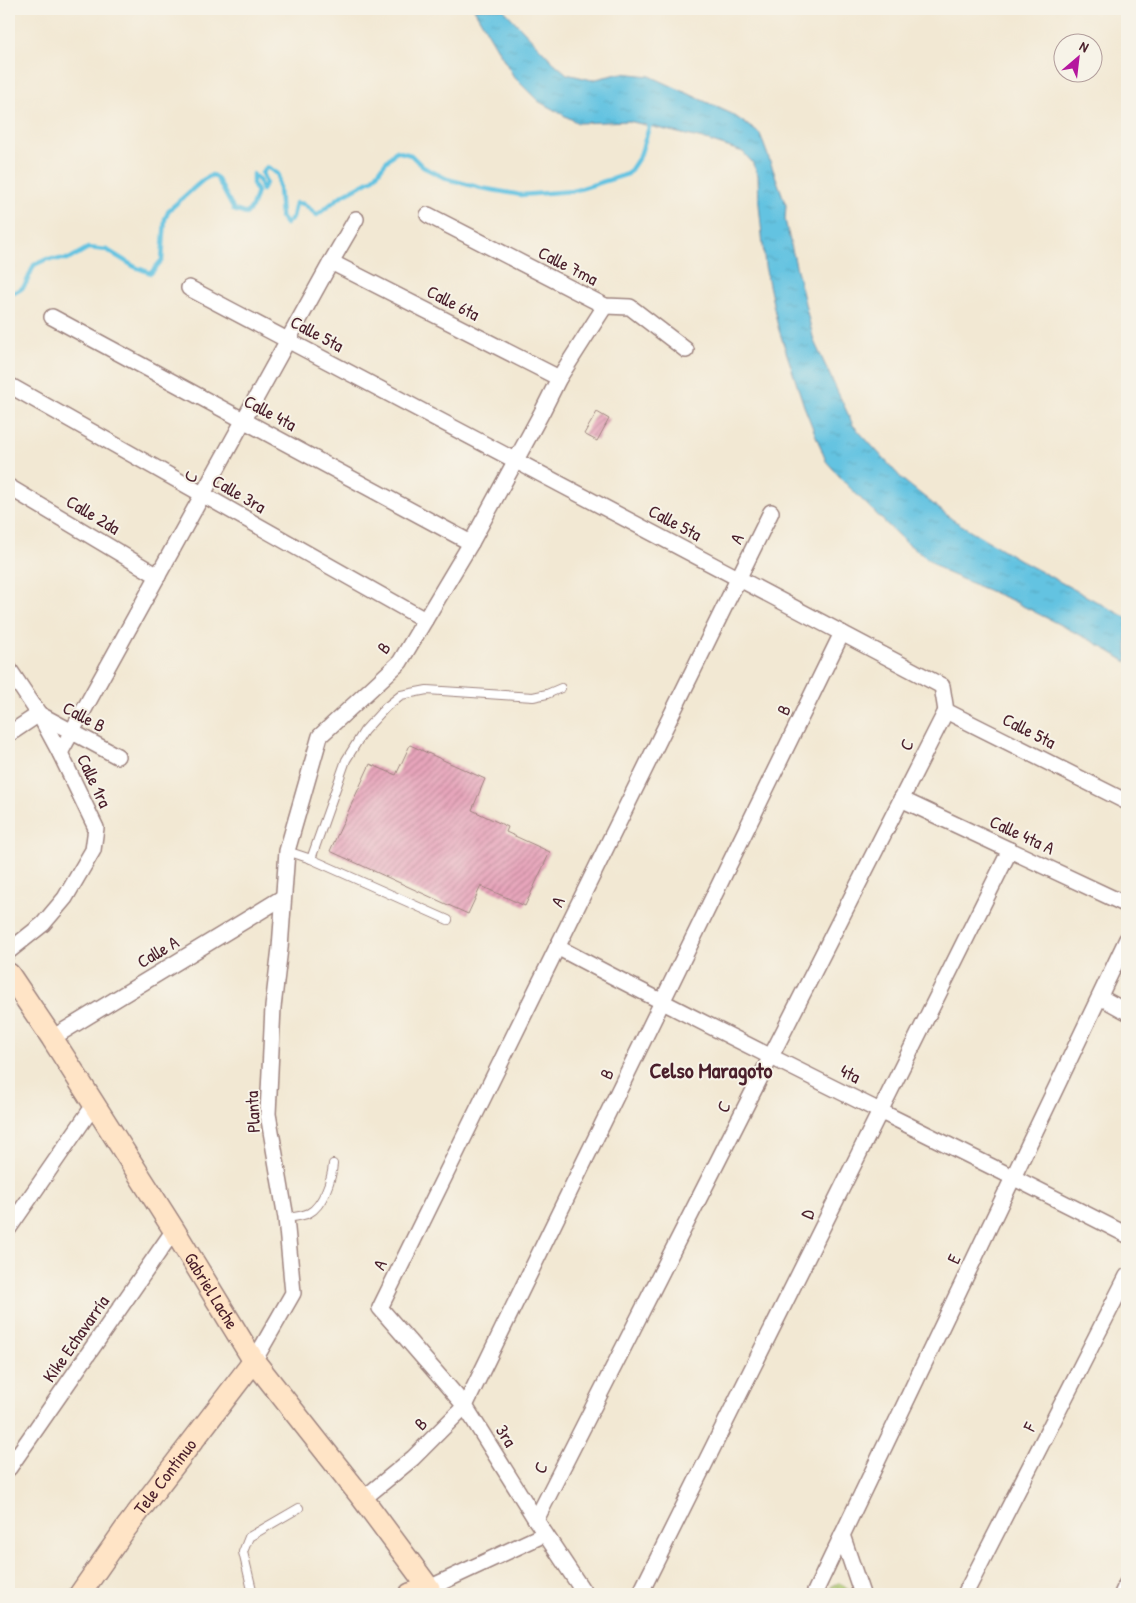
<svg xmlns="http://www.w3.org/2000/svg" width="1136" height="1603" viewBox="0 0 1136 1603" font-family="'Patrick Hand',sans-serif">
  <defs>
    <pattern id="park-dots" width="8" height="8" patternUnits="userSpaceOnUse" patternTransform="scale(1.25)"><rect width="8" height="8" fill="#aac66d"/><path d="M2 2h.1M6 6h.1" fill="none" stroke="#8ca05a" stroke-width="1.8" stroke-linecap="round"/></pattern>
    <pattern id="water-ripples" width="26" height="14" patternUnits="userSpaceOnUse" patternTransform="scale(1.25)"><rect width="26" height="14" fill="#63c3e1"/><path d="M2 4q2-2 4 0t4 0M15 11q2-2 4 0t4 0" fill="none" stroke="#57a7c1"/></pattern>
    <pattern id="building-hatch" width="6" height="6" patternUnits="userSpaceOnUse" patternTransform="scale(1.25)"><rect width="6" height="6" fill="#e7a5bb"/><path d="M-1 1l2-2M0 6l6-6M5 7l2-2" fill="none" stroke="#bd8698"/></pattern>
  </defs>
  <rect width="100%" height="100%" fill="#f7f3e8"/>
  <filter id="ink" filterUnits="userSpaceOnUse"><feTurbulence type="fractalNoise" baseFrequency=".02" numOctaves="2"/><feDisplacementMap in="SourceGraphic" scale="10" xChannelSelector="R" yChannelSelector="G"/><feConvolveMatrix kernelMatrix="1 2 1 2 8 2 1 2 1" color-interpolation-filters="sRGB"/></filter>
  <filter id="wash" filterUnits="userSpaceOnUse"><feTurbulence type="fractalNoise" baseFrequency=".0096" numOctaves="4" result="noise"/><feDisplacementMap in="SourceGraphic" scale="20" xChannelSelector="R" yChannelSelector="G"/><feGaussianBlur stdDeviation="1.12" result="paint"/><feColorMatrix in="noise" values="0 0 0 0 0 0 0 0 0 0 0 0 0 0 0 0 0 1.4 0 .05"/><feComposite in="paint" operator="in"/></filter>
  <g filter="url(#wash)">
    <rect width="100%" height="100%" fill="#f2e8d3"/>
    <polygon fill="url(#park-dots)" stroke="#7a724c" points="839,1583 845,1586 851,1594 826,1594 833,1585"/>
    <polygon fill="url(#water-ripples)" stroke="#567186" points="474,9 503,9 553,62 567,74 592,80 622,73 650,76 732,114 760,134 786,205 785,220 814,341 853,425 903,480 953,520 1025,563 1127,618 1127,662 1094,642 1009,599 945,572 903,540 848,486 826,461 804,406 778,327 765,266 759,204 758,175 752,162 743,152 703,139 629,121 578,123 538,101 514,77"/>
    <g fill="none" stroke-linecap="round" stroke-linejoin="round">
      <path stroke="#63c3e1" stroke-width="4.5" d="M 9,293 C 27,292 27,279 34,265 L 47,259 L 69,259 L 88,248 L 107,250 L 135,267 L 151,273 L 162,260 L 165,219 L 169,210 L 203,180 L 212,175 L 217,178 L 234,210 L 246,214 L 252,207 L 257,192 L 253,184 L 253,174 L 259,180 L 262,190 L 266,183 L 262,173 L 267,167 L 278,174 L 281,217 L 286,224 L 293,217 L 296,203 L 304,204 L 317,215 L 341,196 L 373,179 L 385,163 L 396,151 L 411,155 L 423,167 L 447,179 L 481,188 L 521,195 L 573,191 L 628,174 L 640,156 L 651,121"/>
    </g>
    <g id="blocks">
      <g fill="url(#building-hatch)">
        <polygon points="597,412 609,419 597,441 584,434"/>
        <polygon points="410,745 485,779 472,810 508,827 506,832 550,852 525,906 481,886 468,914 330,851 370,764 396,775"/>
      </g>
    </g>
  </g>
  <g filter="url(#ink)">
    <use href="#blocks" fill-opacity="0" stroke="#9e847f" stroke-width="1"/>
    <g fill="none" stroke-linecap="round" stroke-linejoin="round">
      <g stroke="#9e847f" stroke-width="10">
        <g id="lane">
          <polyline points="287,851 311,859 448,920"/>
          <polyline points="311,859 346,760 364,731 386,707 401,695 427,690 533,697 547,694 561,688"/>
          <path d="M 286,1218 C 293,1217 303,1216 309,1213 C 323,1206 332,1178 333,1164"/>
          <polyline points="253,1594 243,1552 249,1537 299,1508"/>
        </g>
      </g>
      <g stroke="#9e847f" stroke-width="18">
        <g id="street">
          <polyline points="428,215 605,306 630,307 686,350"/>
          <polyline points="331,262 559,378"/>
          <polyline points="189,288 942,686 946,711 1127,802"/>
          <polyline points="52,317 471,543"/>
          <polyline points="9,385 425,620"/>
          <polyline points="9,487 158,576"/>
          <polyline points="9,669 39,714 60,753 96,828 93,850 65,898 43,924 9,951"/>
          <polyline points="9,734 39,714 117,756"/>
          <polyline points="60,753 331,262 356,219"/>
          <polyline points="901,799 1127,905"/>
          <path d="M 557,947 C 745,1047 938,1138 1127,1235"/>
          <polyline points="1100,997 1127,1012"/>
          <polyline points="52,1038 282,898"/>
          <polyline points="9,1228 94,1105"/>
          <polyline points="254,1361 293,1293 286,1218 268,1114 273,1007 280,948 287,851 320,736 400,662 471,543 542,412 559,378 605,306"/>
          <polyline points="9,1468 174,1230"/>
          <polyline points="363,1499 413,1458 465,1406 842,633"/>
          <polyline points="536,1520 946,711"/>
          <polyline points="842,1535 862,1594"/>
          <polyline points="433,1594 429,1588 545,1534"/>
          <polyline points="585,1594 536,1520 465,1406 380,1308 771,512"/>
          <polyline points="640,1594 1010,850"/>
          <polyline points="814,1594 1127,939"/>
          <polyline points="965,1594 1127,1276"/>
          <polyline points="1122,1594 1127,1583"/>
        </g>
      </g>
      <g stroke="#9e847f" stroke-width="24">
        <g id="secondary">
          <path id="s1" d="M 9,974 L 52,1038 L 174,1230 L 254,1361 L 363,1499 L 429,1588 L 410,1594"/>
          <path id="s2" d="M 80,1594 L 126,1528 L 254,1361"/>
        </g>
      </g>
      <use href="#lane" stroke="#fff" stroke-width="8"/>
      <use href="#street" stroke="#fff" stroke-width="15"/>
      <use href="#secondary" stroke="#ffe4c6" stroke-width="21"/>
    </g>
  </g>
  <g text-anchor="middle" stroke-width="4" stroke-linejoin="round" paint-order="stroke">
    <g font-size="18" fill="#4a1f2b" stroke="#f7f3e8">
      <text transform="translate(568 266) rotate(27)" y="6">Calle 7ma</text>
      <text transform="translate(453 303) rotate(27)" y="6">Calle 6ta</text>
      <text transform="translate(317 334) rotate(28)" y="6">Calle 5ta</text>
      <text transform="translate(270 413) rotate(28)" y="6">Calle 4ta</text>
      <text transform="translate(191 477) rotate(-61)" y="6">C</text>
      <text transform="translate(239 494) rotate(30)" y="6">Calle 3ra</text>
      <text transform="translate(93 515) rotate(31)" y="6">Calle 2da</text>
      <text transform="translate(675 523) rotate(28)" y="6">Calle 5ta</text>
      <text transform="translate(737 539) rotate(-64)" y="6">A</text>
      <text transform="translate(384 648) rotate(-52)" y="6">B</text>
      <text transform="translate(784 710) rotate(-64)" y="6">B</text>
      <text transform="translate(84 717) rotate(28)" y="6">Calle B</text>
      <text transform="translate(1029 731) rotate(27)" y="6">Calle 5ta</text>
      <text transform="translate(907 745) rotate(-63)" y="6">C</text>
      <text transform="translate(94 781) rotate(65)" y="6">Calle 1ra</text>
      <text transform="translate(1022 835) rotate(25)" y="6">Calle 4ta A</text>
      <text transform="translate(558 902) rotate(-64)" y="6">A</text>
      <text transform="translate(158 952) rotate(-31)" y="6">Calle A</text>
      <text transform="translate(607 1074) rotate(-64)" y="6">B</text>
      <text transform="translate(850 1074) rotate(26)" y="6">4ta</text>
      <text transform="translate(724 1107) rotate(-63)" y="6">C</text>
      <text transform="translate(253 1112) rotate(-93)" y="6">Planta</text>
      <text transform="translate(808 1214) rotate(-64)" y="6">D</text>
      <text transform="translate(954 1259) rotate(-64)" y="6">E</text>
      <text transform="translate(380 1265) rotate(-64)" y="6">A</text>
      <text dy="6" stroke="none"><textPath href="#s1" startOffset="376">Gabriel Lache</textPath></text>
      <text transform="translate(76 1339) rotate(-55)" y="6">Kike Echavarría</text>
      <text transform="translate(421 1424) rotate(-45)" y="6">B</text>
      <text transform="translate(1030 1427) rotate(-63)" y="6">F</text>
      <text transform="translate(506 1436) rotate(58)" y="6">3ra</text>
      <text transform="translate(541 1468) rotate(-63)" y="6">C</text>
      <text dy="6" stroke="none"><textPath href="#s2" startOffset="145">Tele Continuo</textPath></text>
    </g>
    <g font-size="22" font-weight="bold" fill="#4a1f2b" stroke="#f7f3e8">
      <text x="711" y="1078">Celso Maragoto</text>
    </g>
  </g>
  <rect width="1136" height="1603" fill="none" stroke="#f7f3e8" stroke-width="30"/>
  <g transform="translate(1078 58) rotate(28)"><circle r="24" fill="#f7f3e8" stroke="#b29e9c"/>
  <path d="M0-4L9 19L0 12L-9 19Z" fill="#b5179e"/>
  <text y="-8" font-size="14" font-weight="bold" text-anchor="middle" fill="#4a1f2b">N</text>
  </g>
</svg>
